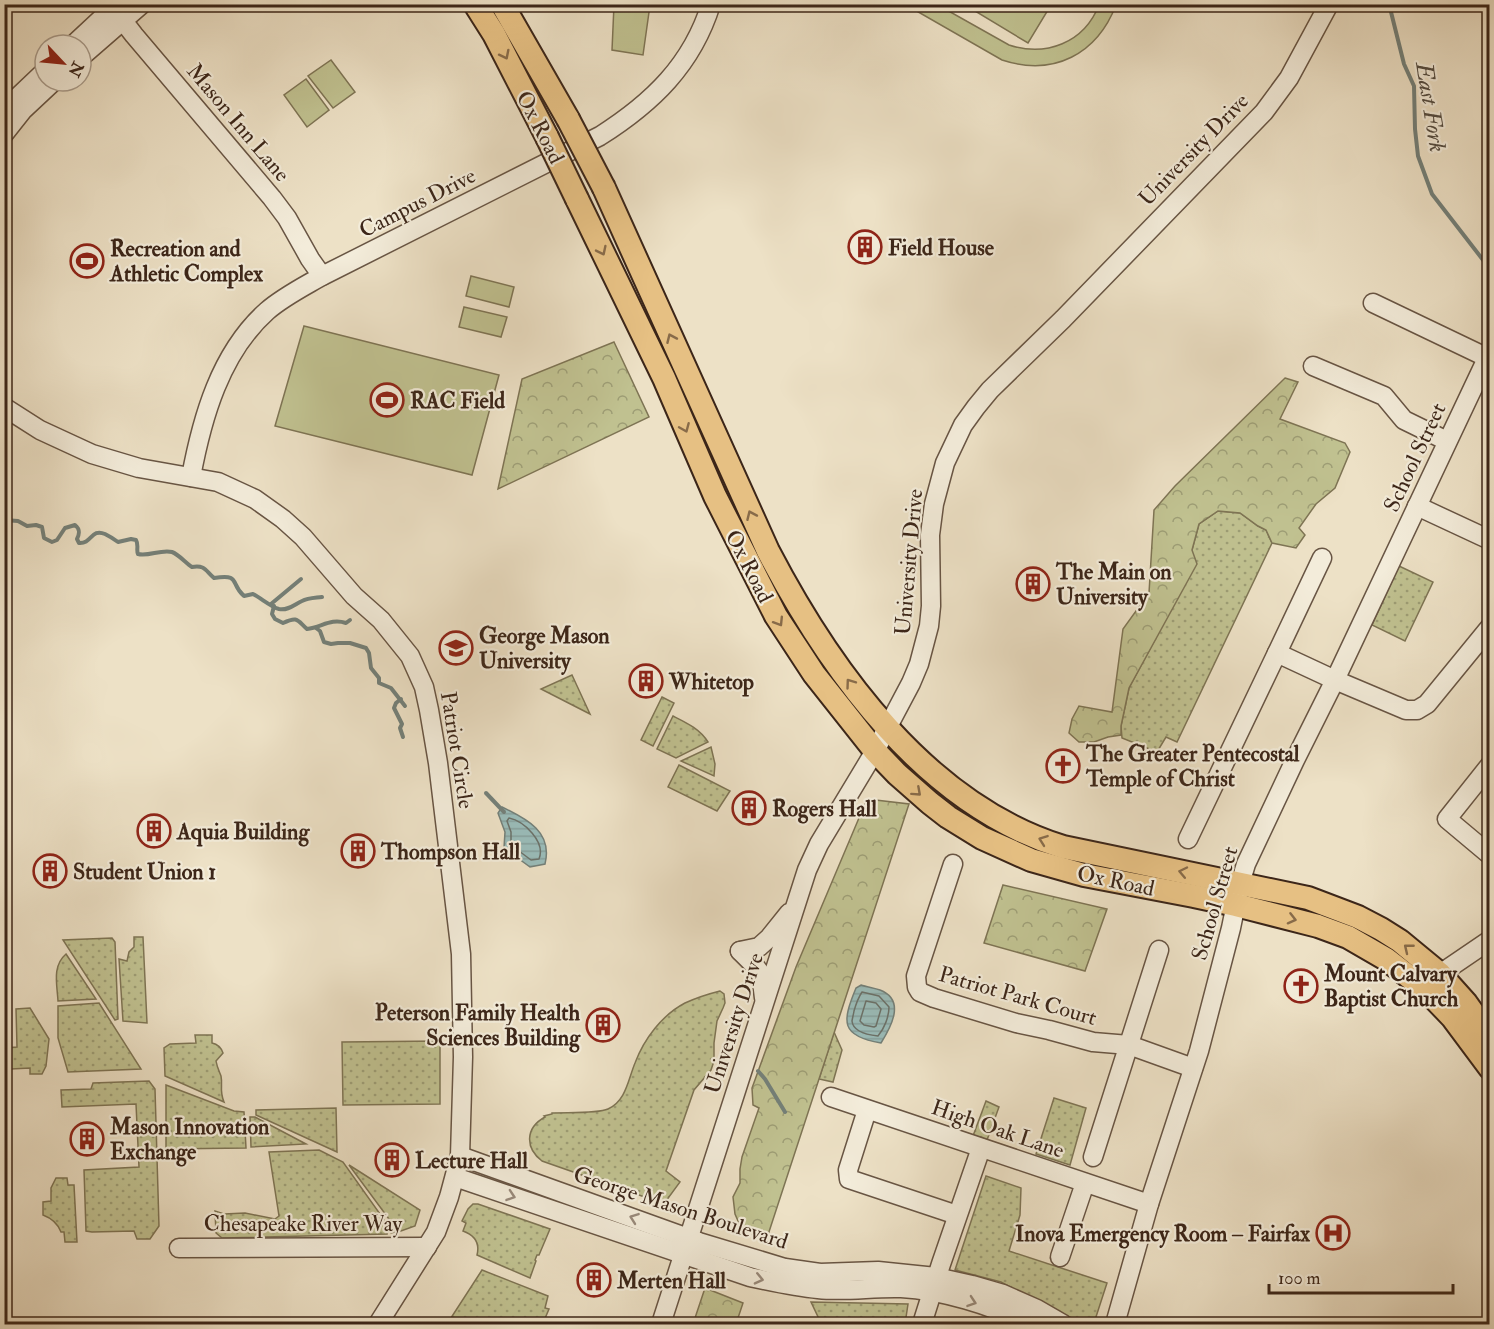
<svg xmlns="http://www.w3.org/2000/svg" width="1494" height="1329" viewBox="0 0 1494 1329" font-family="'IM FELL Double Pica',serif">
  <defs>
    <pattern id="green-dots" width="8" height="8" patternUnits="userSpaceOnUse" patternTransform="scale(1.5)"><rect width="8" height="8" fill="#c0c190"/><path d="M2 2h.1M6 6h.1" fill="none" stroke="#9d9d75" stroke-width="1.8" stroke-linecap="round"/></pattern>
    <pattern id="forest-crowns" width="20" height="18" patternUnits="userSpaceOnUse" patternTransform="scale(1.5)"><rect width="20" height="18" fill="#c0c190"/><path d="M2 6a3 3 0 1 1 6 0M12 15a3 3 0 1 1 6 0" fill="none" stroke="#9d9d75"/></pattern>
    <pattern id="water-rules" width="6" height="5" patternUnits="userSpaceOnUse" patternTransform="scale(1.5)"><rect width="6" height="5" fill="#9abcb9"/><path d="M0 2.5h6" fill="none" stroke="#86a19e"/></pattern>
  </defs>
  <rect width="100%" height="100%" fill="#ede1c6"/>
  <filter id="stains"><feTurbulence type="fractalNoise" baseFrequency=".00333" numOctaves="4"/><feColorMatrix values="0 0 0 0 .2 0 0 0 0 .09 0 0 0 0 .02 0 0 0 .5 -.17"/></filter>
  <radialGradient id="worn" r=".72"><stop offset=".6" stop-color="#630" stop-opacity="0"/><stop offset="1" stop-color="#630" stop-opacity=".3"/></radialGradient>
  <g fill="url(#green-dots)" stroke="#7e7454" stroke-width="1.5">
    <polygon points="1218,511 1240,513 1258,526 1266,530 1272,543 1177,742 1166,737 1157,752 1122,738 1121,726 1129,688 1159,632 1192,550 1199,524"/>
    <polygon points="1399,566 1433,582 1405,641 1372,625"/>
    <polygon points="572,675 590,714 541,689"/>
    <polygon points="662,697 674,703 653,746 641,740"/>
    <path d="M 673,716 C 687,723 700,729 708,742 L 676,758 L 657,749 Z"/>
    <polygon points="711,747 715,764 714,776 681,761"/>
    <polygon points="679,765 730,791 717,811 668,787"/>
    <polygon points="134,937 143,937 147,1023 123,1021 119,959 127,961 129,952 134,947"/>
    <polygon points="112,938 115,942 118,1019 115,1020 63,940"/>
    <path d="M 66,954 L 96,999 L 58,1001 C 57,984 52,966 66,954 Z"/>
    <path d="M 720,991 L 724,994 L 725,1003 L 723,1008 L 717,1021 L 714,1043 L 714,1061 L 711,1070 L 694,1090 L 666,1171 L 680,1182 L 666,1201 L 656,1201 L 542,1161 C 525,1148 525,1128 545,1117 L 544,1116 L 552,1114 L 552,1113 C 565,1112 597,1114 608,1109 C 626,1101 628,1080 635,1063 C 644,1039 662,1015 685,1003 C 696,998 708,994 720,991 Z"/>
    <polygon points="99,1003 141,1069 68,1072 58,1038 58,1006"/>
    <polygon points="30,1008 49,1039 46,1066 42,1074 30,1074 30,1068 11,1069 10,1063 5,1063 5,1048 17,1047 16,1009"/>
    <polygon points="834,1032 842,1050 833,1082 819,1079"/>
    <path d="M 195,1035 L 212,1035 L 212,1043 C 217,1044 221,1047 223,1053 L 216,1061 C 217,1067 219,1071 221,1076 C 223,1086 219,1090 224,1102 L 165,1076 L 164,1048 L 170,1044 L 196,1043 Z"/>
    <polygon points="440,1041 440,1104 343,1105 342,1042"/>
    <polygon points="149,1081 155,1089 159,1226 150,1239 137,1239 134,1231 92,1232 86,1231 84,1170 139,1167 136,1104 62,1107 61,1090 91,1089 93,1083"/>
    <polygon points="166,1085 234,1111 244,1112 246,1148 166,1149"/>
    <polygon points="1054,1098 1086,1108 1070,1165 1036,1154"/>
    <polygon points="986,1101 999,1107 987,1140 973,1136"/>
    <polygon points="336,1108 337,1152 256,1115 256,1110"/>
    <polygon points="250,1117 255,1117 306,1144 251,1147"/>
    <polygon points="319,1150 343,1162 385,1221 387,1234 222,1238 216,1233 215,1211 224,1214 245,1213 275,1219 279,1216 269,1152"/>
    <polygon points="349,1165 420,1210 415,1226 398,1232 391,1233 389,1219"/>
    <polygon points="986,1176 1021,1188 1020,1215 1009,1251 1107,1283 1094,1323 1086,1324 1053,1310 1001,1282 955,1270"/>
    <path d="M 56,1178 L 67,1178 L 68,1185 L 74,1185 L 77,1242 L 65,1242 L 64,1232 L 61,1232 C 58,1224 51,1218 43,1215 L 43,1202 L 51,1201 L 51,1188 Z"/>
    <path d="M 473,1204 L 478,1204 L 550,1229 L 539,1255 L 537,1255 L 535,1260 L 536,1261 L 530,1278 L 477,1255 C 480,1243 474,1235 463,1231 L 466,1223 L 462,1221 L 468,1209 Z"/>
    <polygon points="482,1270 548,1296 545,1308 549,1309 543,1323 540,1322 539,1324 447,1324"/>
    <polygon points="811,1302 908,1304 905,1324 828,1324 821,1323"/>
  </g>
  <g fill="url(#forest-crowns)" stroke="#7e7454" stroke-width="1.5">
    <polygon points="614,342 649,417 498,489 522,379"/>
    <polygon points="1285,378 1298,382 1280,419 1345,443 1350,452 1335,488 1316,504 1299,528 1305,535 1296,548 1272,543 1266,530 1258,526 1240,513 1218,511 1199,524 1192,550 1197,564 1129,688 1121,726 1121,735 1108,737 1094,742 1079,742 1069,733 1072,719 1079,706 1112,712 1123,629 1149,593 1154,510 1175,486"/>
    <polygon points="867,799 909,804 766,1241 742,1230 735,1214 733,1197 740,1183 740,1169 742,1157 759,1108 753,1105 752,1088 796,967"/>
    <polygon points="1003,885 1107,909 1085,971 984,943"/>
    <polygon points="705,1288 743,1303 736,1324 693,1324"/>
  </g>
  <g fill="#c0c190" stroke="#7e7454" stroke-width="1.5">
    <polygon points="614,5 650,5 643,55 612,50"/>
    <path d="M 906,5 L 938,5 L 1009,45 C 1046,57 1084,43 1099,5 L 1116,5 C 1097,54 1054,77 1002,60 Z"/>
    <polygon points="965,5 1051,5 1028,43"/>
    <polygon points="331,60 355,92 333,108 308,76"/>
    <polygon points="306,79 329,110 307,127 284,95"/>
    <polygon points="471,276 514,287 509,307 466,296"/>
    <polygon points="464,307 507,317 501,337 459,327"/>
    <polygon points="304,326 499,375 472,475 275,426"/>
  </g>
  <g fill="url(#water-rules)" stroke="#748079" stroke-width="1.5">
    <path d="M 502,807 C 527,819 553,832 545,864 L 530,867 L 504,848 L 505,832 L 498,813 Z"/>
    <path d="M 861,985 C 867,987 874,988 880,990 C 906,1000 891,1027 881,1043 C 840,1036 842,1022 856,988 Z"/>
  </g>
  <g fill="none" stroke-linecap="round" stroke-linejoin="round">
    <g stroke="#6b7169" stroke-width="1.5">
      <path d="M 509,818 C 524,821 546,842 539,859 L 531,860 L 511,845 L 511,832 L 507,821 Z"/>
      <path d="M 862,992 L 879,996 L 889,1007 C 889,1017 884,1029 878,1036 C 869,1035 853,1032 852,1021 C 852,1020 854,1012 854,1011 C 856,1004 858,998 862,992 Z"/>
      <polygon points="866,1001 876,1003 881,1009 876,1026 874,1027 864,1025 860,1021"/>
    </g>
    <g stroke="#748079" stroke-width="4">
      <polyline points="1389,4 1404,64 1414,86 1415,129 1418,156 1432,194 1490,269"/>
      <path d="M 4,520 L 18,521 L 27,526 L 36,525 L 42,527 L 44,538 L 52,542 L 57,540 L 65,528 L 75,525 C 80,529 80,533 77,539 L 79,543 C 92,544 91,528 105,534 C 109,536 114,539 118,542 L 131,539 L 136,540 C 139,545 136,550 138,554 C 148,557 161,549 172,552 C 178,554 186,563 192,567 C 205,565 205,570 214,578 C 242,574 229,583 244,596 L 253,594 C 261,598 271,607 279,609 C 288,611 295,604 302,601 C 308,598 315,598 322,597"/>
      <polyline points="271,604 301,579"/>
      <path d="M 274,606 L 272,614 L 275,619 L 283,623 C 298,616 297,620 307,629 C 322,627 331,618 346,623 L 350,620"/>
      <polyline points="316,628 320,631 324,642 331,644 338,643 350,643 366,648 369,653 371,668 379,678 379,683 391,688 405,706"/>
      <polyline points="401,699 396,703 394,708 402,724 400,728 403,737"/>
      <polyline points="486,793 504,812"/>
      <polyline points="758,1071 765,1079 785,1112"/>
    </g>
    <g stroke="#685544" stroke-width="21">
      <g id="minor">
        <polyline points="110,4 134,35 272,198 287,218 310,259 322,276"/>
        <polyline points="73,45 117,4"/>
        <polyline points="81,57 142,4"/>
        <polyline points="4,110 45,71"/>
        <polyline points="4,134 23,110 54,81"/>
        <polyline points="1373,303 1490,359"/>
        <polyline points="1313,366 1384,396 1404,420 1447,441"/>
        <polyline points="4,407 40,430 92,454 139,468 218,482 255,499 283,519 303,537 354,596 381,620 410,656 424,687 429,710 438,763 461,954 463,1057 460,1156 449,1197 436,1232 378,1324"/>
        <path d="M 191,477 C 202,418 220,353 267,311 C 283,297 303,287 322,276 L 600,136 C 652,103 692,65 711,4"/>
        <polyline points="1417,506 1490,540"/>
        <polyline points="1277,653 1322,558"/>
        <polyline points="1490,765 1447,819 1490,855"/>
        <polyline points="1188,839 1277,653 1335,680 1406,710 1417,710 1427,704 1490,627"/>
        <polyline points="953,864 916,976 917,987 920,992 934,998 1016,1023 1049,1030 1093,1042 1129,1045 1193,1068"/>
        <polyline points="740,951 759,947 769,938 789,913"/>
        <polyline points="740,951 755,966 761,974 764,998"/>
        <polyline points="1431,983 1440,974 1490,940"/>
        <polyline points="831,1097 1149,1204"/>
        <polyline points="867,1110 848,1170 849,1179 957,1215"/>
        <polyline points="460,1156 699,1242 785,1268 820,1273 878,1271 936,1277 972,1285 1003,1294 1037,1309 1063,1324"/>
        <polyline points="1093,1157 1159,950"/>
        <path d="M 455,1177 L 750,1277 C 773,1282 795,1287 818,1289 C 846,1292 873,1287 901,1288 C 941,1290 992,1305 1028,1324"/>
        <polyline points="179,1248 427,1247"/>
        <polyline points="1060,1257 1085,1183"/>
        <polyline points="661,1324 807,870 819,844 875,751 911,683 919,664 929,626 931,606 930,535 934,504 945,463 963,425 976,407 990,390 1063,319 1264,112 1289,78 1329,4"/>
        <polyline points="922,1324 941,1264 981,1148"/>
        <polyline points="1115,1324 1149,1204 1199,1051 1231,928 1240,884 1246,864 1295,760 1335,680 1490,352"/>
      </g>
    </g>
    <g stroke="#3c2619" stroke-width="26">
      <g id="major">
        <polyline points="475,4 494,34 547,137"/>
        <polyline points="502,4 568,119"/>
        <path d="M 604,188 L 768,551 C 831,672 927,805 1063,847 L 1308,898 L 1358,917 L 1381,929 L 1400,941 L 1440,974 L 1466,1003 L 1490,1037"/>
        <polyline points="577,199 664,378 715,496 776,616 814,674 875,751 897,774 930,803 948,817 982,838 1031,860 1084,875 1194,896 1236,905 1318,926 1348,937 1386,959 1426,990 1452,1017 1490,1068"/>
      </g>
    </g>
    <use href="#minor" stroke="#f3ecda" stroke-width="18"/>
    <use href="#major" stroke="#e6c083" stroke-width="22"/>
    <g stroke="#3c2619" stroke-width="26" stroke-linecap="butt">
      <g id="major-bridge">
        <polyline points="568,119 604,188"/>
        <polyline points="547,137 577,199"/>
      </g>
    </g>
    <use href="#major-bridge" stroke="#e6c083" stroke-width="22"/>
  </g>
  <defs><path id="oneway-chevron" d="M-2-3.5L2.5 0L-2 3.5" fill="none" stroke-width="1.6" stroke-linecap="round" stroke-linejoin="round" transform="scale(1.5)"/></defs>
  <g stroke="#886b49">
    <use href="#oneway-chevron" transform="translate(505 55) rotate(63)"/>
    <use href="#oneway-chevron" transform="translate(602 251) rotate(64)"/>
    <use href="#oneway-chevron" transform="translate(671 338) rotate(-114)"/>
    <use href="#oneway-chevron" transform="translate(685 428) rotate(67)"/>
    <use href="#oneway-chevron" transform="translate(751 515) rotate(-114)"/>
    <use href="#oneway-chevron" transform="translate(779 622) rotate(58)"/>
    <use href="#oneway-chevron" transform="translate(850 683) rotate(-126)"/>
    <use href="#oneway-chevron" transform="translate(917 792) rotate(42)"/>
    <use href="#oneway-chevron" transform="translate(1043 840) rotate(-160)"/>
    <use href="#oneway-chevron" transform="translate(1183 872) rotate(-168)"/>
    <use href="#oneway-chevron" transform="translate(1292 919) rotate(14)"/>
    <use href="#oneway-chevron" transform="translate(1408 948) rotate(-141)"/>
  </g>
  <g stroke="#98897a">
    <use href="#oneway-chevron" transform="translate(511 1196) rotate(19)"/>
    <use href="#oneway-chevron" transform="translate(634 1218) rotate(-160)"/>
    <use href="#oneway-chevron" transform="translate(759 1279) rotate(13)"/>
    <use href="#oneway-chevron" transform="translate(972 1302) rotate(19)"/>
  </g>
  <defs>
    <g id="building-ring" transform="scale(1.725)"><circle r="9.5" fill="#f3ecda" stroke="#8f2418" stroke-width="1.5"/><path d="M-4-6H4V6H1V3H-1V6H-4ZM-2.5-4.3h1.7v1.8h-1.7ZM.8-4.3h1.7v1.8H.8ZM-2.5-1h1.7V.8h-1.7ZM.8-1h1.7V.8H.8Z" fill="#8f2418"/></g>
    <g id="stadium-ring" transform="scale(1.725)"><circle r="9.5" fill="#f3ecda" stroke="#8f2418" stroke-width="1.5"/><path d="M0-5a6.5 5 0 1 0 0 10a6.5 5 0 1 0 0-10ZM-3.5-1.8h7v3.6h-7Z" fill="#8f2418"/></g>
    <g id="university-ring" transform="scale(1.725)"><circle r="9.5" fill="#f3ecda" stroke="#8f2418" stroke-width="1.5"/><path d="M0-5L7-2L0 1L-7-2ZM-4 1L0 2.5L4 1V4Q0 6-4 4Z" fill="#8f2418"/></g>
    <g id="church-ring" transform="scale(1.725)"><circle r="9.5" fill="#f3ecda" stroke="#8f2418" stroke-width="1.5"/><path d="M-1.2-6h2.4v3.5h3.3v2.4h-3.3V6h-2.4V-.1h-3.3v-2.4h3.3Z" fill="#8f2418"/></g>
    <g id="hospital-ring" transform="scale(1.725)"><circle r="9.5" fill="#f3ecda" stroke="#8f2418" stroke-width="1.5"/><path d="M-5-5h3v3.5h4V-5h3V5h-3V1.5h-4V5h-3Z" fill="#8f2418"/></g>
  </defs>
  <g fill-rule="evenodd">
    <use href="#building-ring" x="865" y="247"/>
    <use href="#stadium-ring" x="87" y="261"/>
    <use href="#stadium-ring" x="387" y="400"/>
    <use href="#building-ring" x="1033" y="584"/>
    <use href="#university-ring" x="456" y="648"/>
    <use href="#building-ring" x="646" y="681"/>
    <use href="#church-ring" x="1063" y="766"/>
    <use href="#building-ring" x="749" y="808"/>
    <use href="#building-ring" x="154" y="831"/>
    <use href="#building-ring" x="358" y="851"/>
    <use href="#building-ring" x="50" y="871"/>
    <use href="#church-ring" x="1301" y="986"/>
    <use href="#building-ring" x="603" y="1025"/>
    <use href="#building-ring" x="87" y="1139"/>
    <use href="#building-ring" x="392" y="1160"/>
    <use href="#hospital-ring" x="1333" y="1233"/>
    <use href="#building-ring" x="594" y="1280"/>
  </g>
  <g text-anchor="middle" stroke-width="4.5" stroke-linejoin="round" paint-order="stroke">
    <g font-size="22" fill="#3c2619" stroke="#f3ecda">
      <text transform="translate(239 122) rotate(50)" y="8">Mason Inn Lane</text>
      <text transform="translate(541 127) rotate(63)" y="8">Ox Road</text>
      <text transform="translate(1193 149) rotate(-46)" y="8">University Drive</text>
      <text transform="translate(417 202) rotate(-27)" y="8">Campus Drive</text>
      <text transform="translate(1414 457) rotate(-65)" y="8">School Street</text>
      <text transform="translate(908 562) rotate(-85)" y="8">University Drive</text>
      <text transform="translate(750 566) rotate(63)" y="8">Ox Road</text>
      <text transform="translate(458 750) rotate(81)" y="8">Patriot Circle</text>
      <text transform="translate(1116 880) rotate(12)" y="8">Ox Road</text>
      <text transform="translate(1214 903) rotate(-74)" y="8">School Street</text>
      <text transform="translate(1018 995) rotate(16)" y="8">Patriot Park Court</text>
      <text transform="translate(733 1023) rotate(-72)" y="8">University Drive</text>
      <text transform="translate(998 1128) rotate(19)" y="8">High Oak Lane</text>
      <text transform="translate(681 1207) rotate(18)" y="8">George Mason Boulevard</text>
      <text x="303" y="1231">Chesapeake River Way</text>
    </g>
    <g font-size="22" font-weight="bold" fill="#3c2619" stroke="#f3ecda" text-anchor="start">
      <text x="888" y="255">Field House</text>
      <text x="110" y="256">Recreation and<tspan x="110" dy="25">Athletic Complex</tspan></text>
      <text x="410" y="408">RAC Field</text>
      <text x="1056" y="579">The Main on<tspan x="1056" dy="25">University</tspan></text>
      <text x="479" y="643">George Mason<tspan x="479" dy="25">University</tspan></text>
      <text x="669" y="689">Whitetop</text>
      <text x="1086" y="761">The Greater Pentecostal<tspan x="1086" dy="25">Temple of Christ</tspan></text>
      <text x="772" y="816">Rogers Hall</text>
      <text x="177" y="839">Aquia Building</text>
      <text x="381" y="859">Thompson Hall</text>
      <text x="73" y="879">Student Union 1</text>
      <text x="1324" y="981">Mount Calvary<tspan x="1324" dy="25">Baptist Church</tspan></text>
      <text x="580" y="1020" text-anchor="end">Peterson Family Health<tspan x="580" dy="25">Sciences Building</tspan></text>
      <text x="110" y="1134">Mason Innovation<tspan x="110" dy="25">Exchange</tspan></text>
      <text x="415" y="1168">Lecture Hall</text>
      <text x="1310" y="1241" text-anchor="end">Inova Emergency Room – Fairfax</text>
      <text x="617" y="1288">Merten Hall</text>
    </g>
    <g font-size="24" font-style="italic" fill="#544c41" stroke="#f3ecda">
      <text transform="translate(1431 107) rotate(81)" y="8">East Fork</text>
    </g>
  </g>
  <rect width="1494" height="1329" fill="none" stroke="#ede1c6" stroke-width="24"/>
  <rect x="6" y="6" width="1482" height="1317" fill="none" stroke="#3c2619" stroke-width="3"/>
  <rect x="12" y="12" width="1470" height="1305" fill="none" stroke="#3c2619" stroke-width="1.5"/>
  <g transform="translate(63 63) rotate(116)"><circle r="28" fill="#f3ecda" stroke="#aa9d8d" stroke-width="1.5"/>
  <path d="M0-4.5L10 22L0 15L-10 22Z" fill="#8f2418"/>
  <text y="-9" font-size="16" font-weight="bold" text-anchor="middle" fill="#3c2619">N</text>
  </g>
  <path d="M1269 1284v9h184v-9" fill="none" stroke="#3c2619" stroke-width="3"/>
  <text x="1278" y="1284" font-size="18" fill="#3c2619" stroke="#f3ecda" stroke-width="4.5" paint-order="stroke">100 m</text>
  <rect width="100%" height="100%" filter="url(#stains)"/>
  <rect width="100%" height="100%" fill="url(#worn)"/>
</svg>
